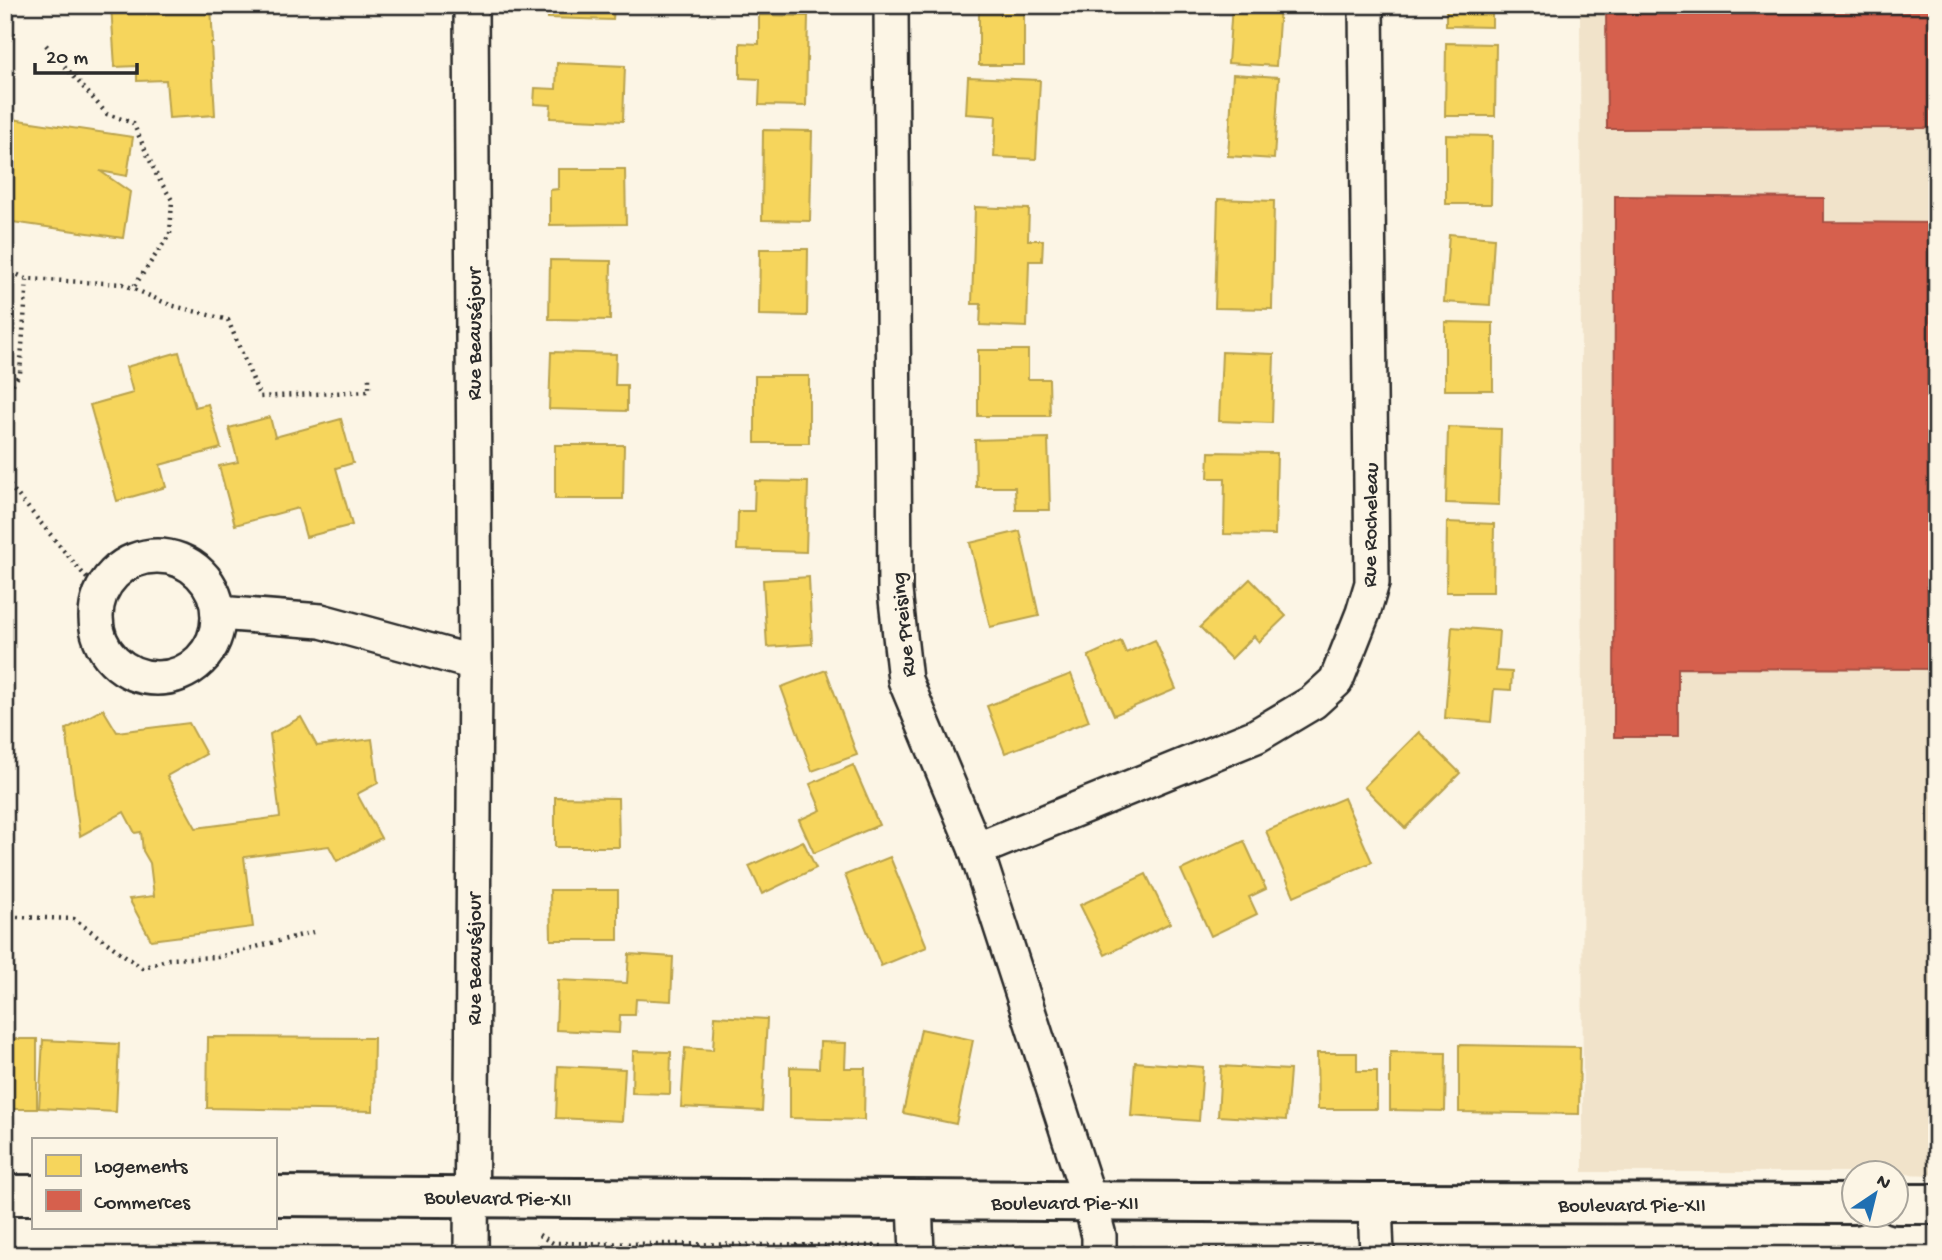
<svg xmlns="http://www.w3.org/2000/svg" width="1942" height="1260" viewBox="0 0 1942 1260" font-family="'Gochi Hand',sans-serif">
  <rect width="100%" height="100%" fill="#fcf5e5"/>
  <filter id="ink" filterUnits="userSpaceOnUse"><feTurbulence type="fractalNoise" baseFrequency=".0143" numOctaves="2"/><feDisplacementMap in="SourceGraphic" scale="14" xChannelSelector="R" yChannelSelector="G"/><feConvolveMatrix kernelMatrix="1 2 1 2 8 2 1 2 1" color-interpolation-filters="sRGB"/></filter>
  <g filter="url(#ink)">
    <polygon fill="#f1e3ca" points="1580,5 1937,5 1937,1175 1897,1174 1896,1172 1583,1172"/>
    <g fill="#f6d55c" stroke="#b9a24d" stroke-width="2">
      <polygon points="111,5 211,5 213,43 211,43 215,115 169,118 166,80 137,81 137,66 115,67"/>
      <polygon points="549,5 614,5 613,20 548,18"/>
      <rect x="979" y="5" width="45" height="60"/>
      <polygon points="1232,5 1280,5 1276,66 1228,63"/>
      <polygon points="1446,5 1492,5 1492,27 1446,26"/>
      <polygon points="759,15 808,16 806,106 759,105 760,79 740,78 740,43 759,44"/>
      <polygon points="1446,43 1496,44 1495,116 1445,116"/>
      <polygon points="557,63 625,66 623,121 550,118 551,105 534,104 535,88 556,89"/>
      <polygon points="1233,74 1279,77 1274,159 1228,156"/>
      <polygon points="968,77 1040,80 1036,159 994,157 996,116 966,114"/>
      <polygon points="5,118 133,137 127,176 100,171 130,192 123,238 5,221"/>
      <polygon points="763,130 812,131 810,221 762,220"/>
      <polygon points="1446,135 1492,136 1491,204 1446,204"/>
      <polygon points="558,169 625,169 626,224 550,225 550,190 558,189"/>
      <polygon points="1218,199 1274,201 1272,309 1215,308"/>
      <polygon points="975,207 1029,209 1028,240 1043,240 1042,261 1029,261 1027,327 980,325 981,304 972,304"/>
      <polygon points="1449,234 1494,238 1490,305 1444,302"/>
      <polygon points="760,249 808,249 807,316 759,315"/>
      <polygon points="550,260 611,261 610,320 549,319"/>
      <polygon points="1445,322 1493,323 1493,390 1445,390"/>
      <polygon points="978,350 1028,350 1028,379 1049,379 1050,416 978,416"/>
      <polygon points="179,352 195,407 208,404 221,448 160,465 166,487 117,501 90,405 133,393 126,367"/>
      <polygon points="551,352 616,354 615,385 627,385 627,411 549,409"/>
      <polygon points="1222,352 1274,354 1272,423 1219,421"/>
      <rect x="755" y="376" width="54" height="67"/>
      <polygon points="270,417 275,437 341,419 353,463 336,468 352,525 306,537 298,508 235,525 219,466 238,462 229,428"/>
      <polygon points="1448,427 1501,429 1499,505 1446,503"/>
      <polygon points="1048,438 1050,510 1016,510 1015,487 976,487 975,440"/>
      <polygon points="555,445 624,445 623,499 555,499"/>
      <polygon points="1209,452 1277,453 1275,535 1224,534 1225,478 1208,478"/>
      <polygon points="755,481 808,482 806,552 737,550 738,511 754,511"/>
      <polygon points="1447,522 1494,524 1493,592 1446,592"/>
      <polygon points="1020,531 1039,616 990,627 970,543"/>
      <polygon points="809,577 812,644 767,647 763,580"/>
      <polygon points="1250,579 1286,616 1259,642 1254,636 1231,659 1200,627"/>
      <polygon points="1452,627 1499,631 1496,671 1512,672 1511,690 1494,689 1491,722 1445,718"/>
      <polygon points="1155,640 1176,689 1114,715 1088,656 1121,641 1126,653"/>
      <polygon points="826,670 857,755 812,771 781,687"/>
      <polygon points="1071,674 1089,721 1005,753 987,706"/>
      <polygon points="103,709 117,732 189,723 206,754 167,776 196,828 280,817 270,734 301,717 317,746 372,739 378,783 357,794 381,838 337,861 329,846 244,857 253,927 151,940 129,899 154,896 150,863 143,851 141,832 135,833 124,812 80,836 66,729"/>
      <polygon points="1419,732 1460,773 1405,828 1364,787"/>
      <polygon points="853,765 879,825 814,853 799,820 821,810 810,784"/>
      <polygon points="555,797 618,798 619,847 555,847"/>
      <polygon points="1344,798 1372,862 1294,896 1266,831"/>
      <polygon points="803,841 816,868 762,894 749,866"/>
      <polygon points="1244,841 1266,889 1249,897 1257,914 1211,936 1181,870"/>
      <polygon points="890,857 927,947 881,966 845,875"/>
      <polygon points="1146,874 1170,923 1105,955 1080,905"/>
      <polygon points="550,890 618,890 618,940 551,940"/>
      <polygon points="629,954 673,957 671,1001 636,999 635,1015 620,1015 619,1033 556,1030 558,980 627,983"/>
      <polygon points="715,1016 767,1019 762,1111 681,1107 685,1048 713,1050"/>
      <polygon points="921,1029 973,1040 956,1124 903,1113"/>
      <polygon points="208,1037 374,1038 373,1111 207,1108"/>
      <rect x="5" y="1039" width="32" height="70"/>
      <polygon points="43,1040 119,1044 116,1112 39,1108"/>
      <polygon points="820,1042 846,1043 845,1068 865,1068 864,1120 790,1118 790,1067 819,1068"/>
      <polygon points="1459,1045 1580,1047 1579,1114 1459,1112"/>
      <polygon points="633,1051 671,1052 670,1094 632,1093"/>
      <polygon points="1390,1052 1446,1053 1445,1111 1390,1110"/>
      <polygon points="1317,1053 1357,1053 1357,1071 1377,1071 1377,1109 1318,1109"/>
      <polygon points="1135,1062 1203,1067 1199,1121 1131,1116"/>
      <polygon points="558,1066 625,1069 622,1121 556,1118"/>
      <polygon points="1221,1066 1290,1070 1286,1120 1218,1116"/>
    </g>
    <g fill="#d6604d" stroke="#a35043" stroke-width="2">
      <polygon points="1606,5 1937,5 1937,128 1607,129"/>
      <polygon points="1615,196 1824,198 1824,222 1937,223 1937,669 1678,668 1678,737 1614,737"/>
    </g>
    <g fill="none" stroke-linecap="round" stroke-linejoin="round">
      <g stroke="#2b2b2b" stroke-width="38">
        <g id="minor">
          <polyline points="471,5 475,663 471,1255"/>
          <polyline points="891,5 895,591 905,680 976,850 1090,1202 1099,1236 1099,1255"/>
          <circle cx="157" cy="617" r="61"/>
          <polyline points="218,613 321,621 475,663"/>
          <polyline points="976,850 1256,736 1313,702 1336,681 1363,613 1372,583 1366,5"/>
          <polyline points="915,1200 917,1255"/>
          <polyline points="1375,1203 1377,1255"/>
        </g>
      </g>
      <g stroke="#2b2b2b" stroke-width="44">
        <g id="tertiary">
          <polyline points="5,1195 33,1195"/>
          <polyline points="275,1196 1375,1203 1854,1204"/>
          <polyline points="1896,1204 1937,1204"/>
        </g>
      </g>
      <g stroke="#2b2b2b" stroke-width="4.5" stroke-dasharray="2 5" stroke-linecap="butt">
        <polyline points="46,45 107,114 133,123 157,176 172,200 170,234 133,288"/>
        <polyline points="5,269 27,279"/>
        <polyline points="5,396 20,373 27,279 123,284 170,305 228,320 260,397 369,391 369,375"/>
        <polyline points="5,480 100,594"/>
        <polyline points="17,917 74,919 142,968 169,959 218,957 313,932"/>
        <polyline points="539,1235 553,1243 885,1246"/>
        <polyline points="950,1246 1067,1248"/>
        <polyline points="1132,1248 1344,1251"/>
        <polyline points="1408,1249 1677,1255"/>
      </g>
      <use href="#minor" stroke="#fcf5e5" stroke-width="33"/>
      <use href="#tertiary" stroke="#fcf5e5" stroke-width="38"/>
    </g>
  </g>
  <g text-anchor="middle" stroke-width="7" stroke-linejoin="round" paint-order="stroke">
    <g font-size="21" fill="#2b2b2b" stroke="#fcf5e5">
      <text transform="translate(473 334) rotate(-90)" y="7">Rue Beauséjour</text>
      <text transform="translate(1369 525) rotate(-89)" y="7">Rue Rocheleau</text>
      <text transform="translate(902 625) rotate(-96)" y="7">Rue Preising</text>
      <text transform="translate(473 959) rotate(-90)" y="7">Rue Beauséjour</text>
      <text transform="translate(498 1197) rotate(1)" y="7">Boulevard Pie-XII</text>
      <text x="1065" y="1209">Boulevard Pie-XII</text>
      <text x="1632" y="1211">Boulevard Pie-XII</text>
    </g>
  </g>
  <rect width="1942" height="1260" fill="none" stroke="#fcf5e5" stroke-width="28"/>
  <rect x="14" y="14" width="1914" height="1232" fill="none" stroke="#2b2b2b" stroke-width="2.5" filter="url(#ink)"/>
  <rect x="32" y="1138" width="245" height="91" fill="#fcf5e5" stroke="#a8a49b" stroke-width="2"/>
  <rect x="46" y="1155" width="35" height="21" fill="#f6d55c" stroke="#a8a49b" stroke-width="2"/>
  <text x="94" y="1172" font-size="21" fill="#2b2b2b">Logements</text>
  <rect x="46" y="1190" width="35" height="21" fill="#d6604d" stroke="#a8a49b" stroke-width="2"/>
  <text x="94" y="1208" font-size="21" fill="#2b2b2b">Commerces</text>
  <g transform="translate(1875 1194) rotate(35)"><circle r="33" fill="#fcf5e5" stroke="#a8a49b" stroke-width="2"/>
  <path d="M0-5L12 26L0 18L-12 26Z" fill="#1f6fb2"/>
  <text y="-10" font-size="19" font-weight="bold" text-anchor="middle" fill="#2b2b2b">N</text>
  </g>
  <path d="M35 63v10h102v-10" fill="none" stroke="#2b2b2b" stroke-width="3.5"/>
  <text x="46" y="63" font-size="21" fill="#2b2b2b" stroke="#fcf5e5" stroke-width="5" paint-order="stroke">20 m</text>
</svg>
